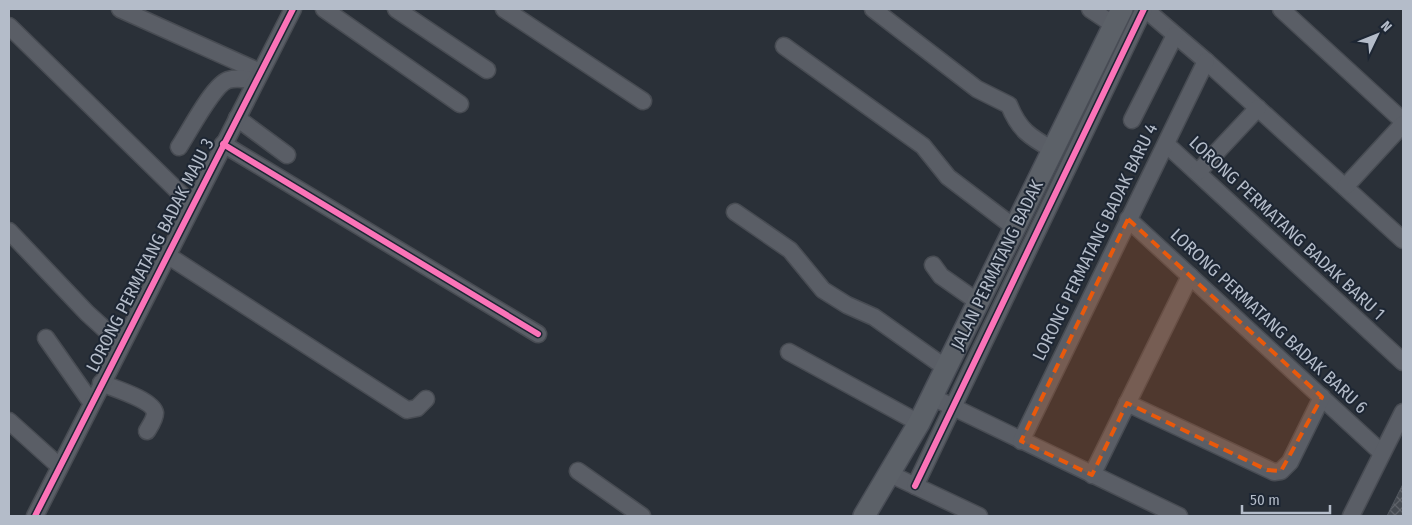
<svg xmlns="http://www.w3.org/2000/svg" width="1412" height="525" viewBox="0 0 1412 525" font-family="'Fira Sans Condensed',sans-serif">
  <defs>
    <pattern id="building-cross-hatch" width="8" height="8" patternUnits="userSpaceOnUse" patternTransform="scale(1.25)"><rect width="8" height="8" fill="#444950"/><path d="M0 0l8 8M0 8l8-8" fill="none" stroke="#5d6168"/></pattern>
  </defs>
  <rect width="100%" height="100%" fill="#2a3038"/>
  <polygon fill="url(#building-cross-hatch)" stroke="#52575f" points="1403,484 1403,516 1387,516"/>
  <g fill="none" stroke-linecap="round" stroke-linejoin="round">
    <g stroke="#484c53" stroke-width="19">
      <g id="minor">
        <polyline points="120,9 260,72"/>
        <polyline points="324,9 460,104"/>
        <polyline points="396,9 487,70"/>
        <polyline points="504,9 643,101"/>
        <path d="M 873,9 L 977,89 L 1009,105 C 1019,130 1030,137 1053,150"/>
        <polyline points="1090,9 1114,25"/>
        <polyline points="1145,9 1206,61 1403,240"/>
        <polyline points="1281,9 1403,121"/>
        <polyline points="9,26 192,205"/>
        <polyline points="784,46 923,146 948,177 1015,228"/>
        <polyline points="237,118 287,155"/>
        <polyline points="1132,120 1175,35"/>
        <polyline points="223,144 538,334"/>
        <polyline points="1166,144 1403,362"/>
        <path d="M 179,147 C 189,132 213,85 228,80 C 237,77 246,79 255,81"/>
        <polyline points="1198,172 1258,108"/>
        <polyline points="1345,187 1403,124"/>
        <polyline points="735,212 790,250 823,290 847,305 874,317 946,368"/>
        <polyline points="1128,219 1382,453"/>
        <polyline points="9,231 87,313 121,344"/>
        <polyline points="167,255 407,410 417,408 426,399"/>
        <polyline points="933,265 941,276 978,302"/>
        <polyline points="46,338 91,402"/>
        <polyline points="789,352 919,423"/>
        <path d="M 101,383 C 113,388 153,400 155,413 C 155,419 150,426 147,431"/>
        <polyline points="932,397 1179,516"/>
        <polyline points="1127,403 1274,472 1281,471 1290,462 1322,397"/>
        <polyline points="9,421 59,466"/>
        <polyline points="1021,441 1206,61"/>
        <polyline points="578,471 642,516"/>
        <polyline points="890,474 979,516"/>
        <polyline points="1092,475 1190,276"/>
        <polyline points="915,486 1144,9"/>
        <polyline points="35,516 293,9"/>
        <polyline points="1351,516 1403,412"/>
      </g>
    </g>
    <g stroke="#484c55" stroke-width="24">
      <polyline id="major" points="864,516 919,423 1122,9"/>
    </g>
    <use href="#minor" stroke="#5a5e66" stroke-width="16"/>
    <use href="#major" stroke="#5c6168" stroke-width="21"/>
    <g stroke="#1d2633" stroke-width="9">
      <g id="cycleway">
        <polyline points="223,144 538,334"/>
        <polyline points="915,486 1144,9"/>
        <polyline points="35,516 293,9"/>
      </g>
    </g>
    <use href="#cycleway" stroke="#fb73b8" stroke-width="6"/>
  </g>
  <path fill="#e8590c" fill-opacity="0.2" stroke="#e8590c" stroke-width="4" stroke-dasharray="10 6" stroke-linejoin="round" d="M 1128,219 L 1322,397 L 1281,471 L 1267,470 L 1127,403 L 1092,475 L 1021,441 Z"/>
  <g text-anchor="middle" stroke-width="4" stroke-linejoin="round" paint-order="stroke">
    <g font-size="18" fill="#b4bcc9" stroke="#1d2633">
      <text transform="translate(1287 228) rotate(43)" y="6">LORONG PERMATANG BADAK BARU 1</text>
      <text transform="translate(1095 242) rotate(-64)" y="6">LORONG PERMATANG BADAK BARU 4</text>
      <text transform="translate(150 255) rotate(-63)" y="6">LORONG PERMATANG BADAK MAJU 3</text>
      <text transform="translate(997 265) rotate(-64)" y="6">JALAN PERMATANG BADAK</text>
      <text transform="translate(1269 321) rotate(43)" y="6">LORONG PERMATANG BADAK BARU 6</text>
    </g>
  </g>
  <rect width="1412" height="525" fill="none" stroke="#b4bcc9" stroke-width="20"/>
  <g transform="translate(1377 35) rotate(47)" stroke="#1d2633" stroke-width="4" paint-order="stroke">
  <path d="M0-4L9 19L0 12L-9 19Z" fill="#b4bcc9"/>
  <text y="-8" font-size="14" font-weight="bold" text-anchor="middle" fill="#b4bcc9">N</text>
  </g>
  <path d="M1242 505v8h88v-8" fill="none" stroke="#b4bcc9" stroke-width="2.5"/>
  <text x="1250" y="505" font-size="15" fill="#b4bcc9" stroke="#1d2633" stroke-width="4" paint-order="stroke">50 m</text>
</svg>
